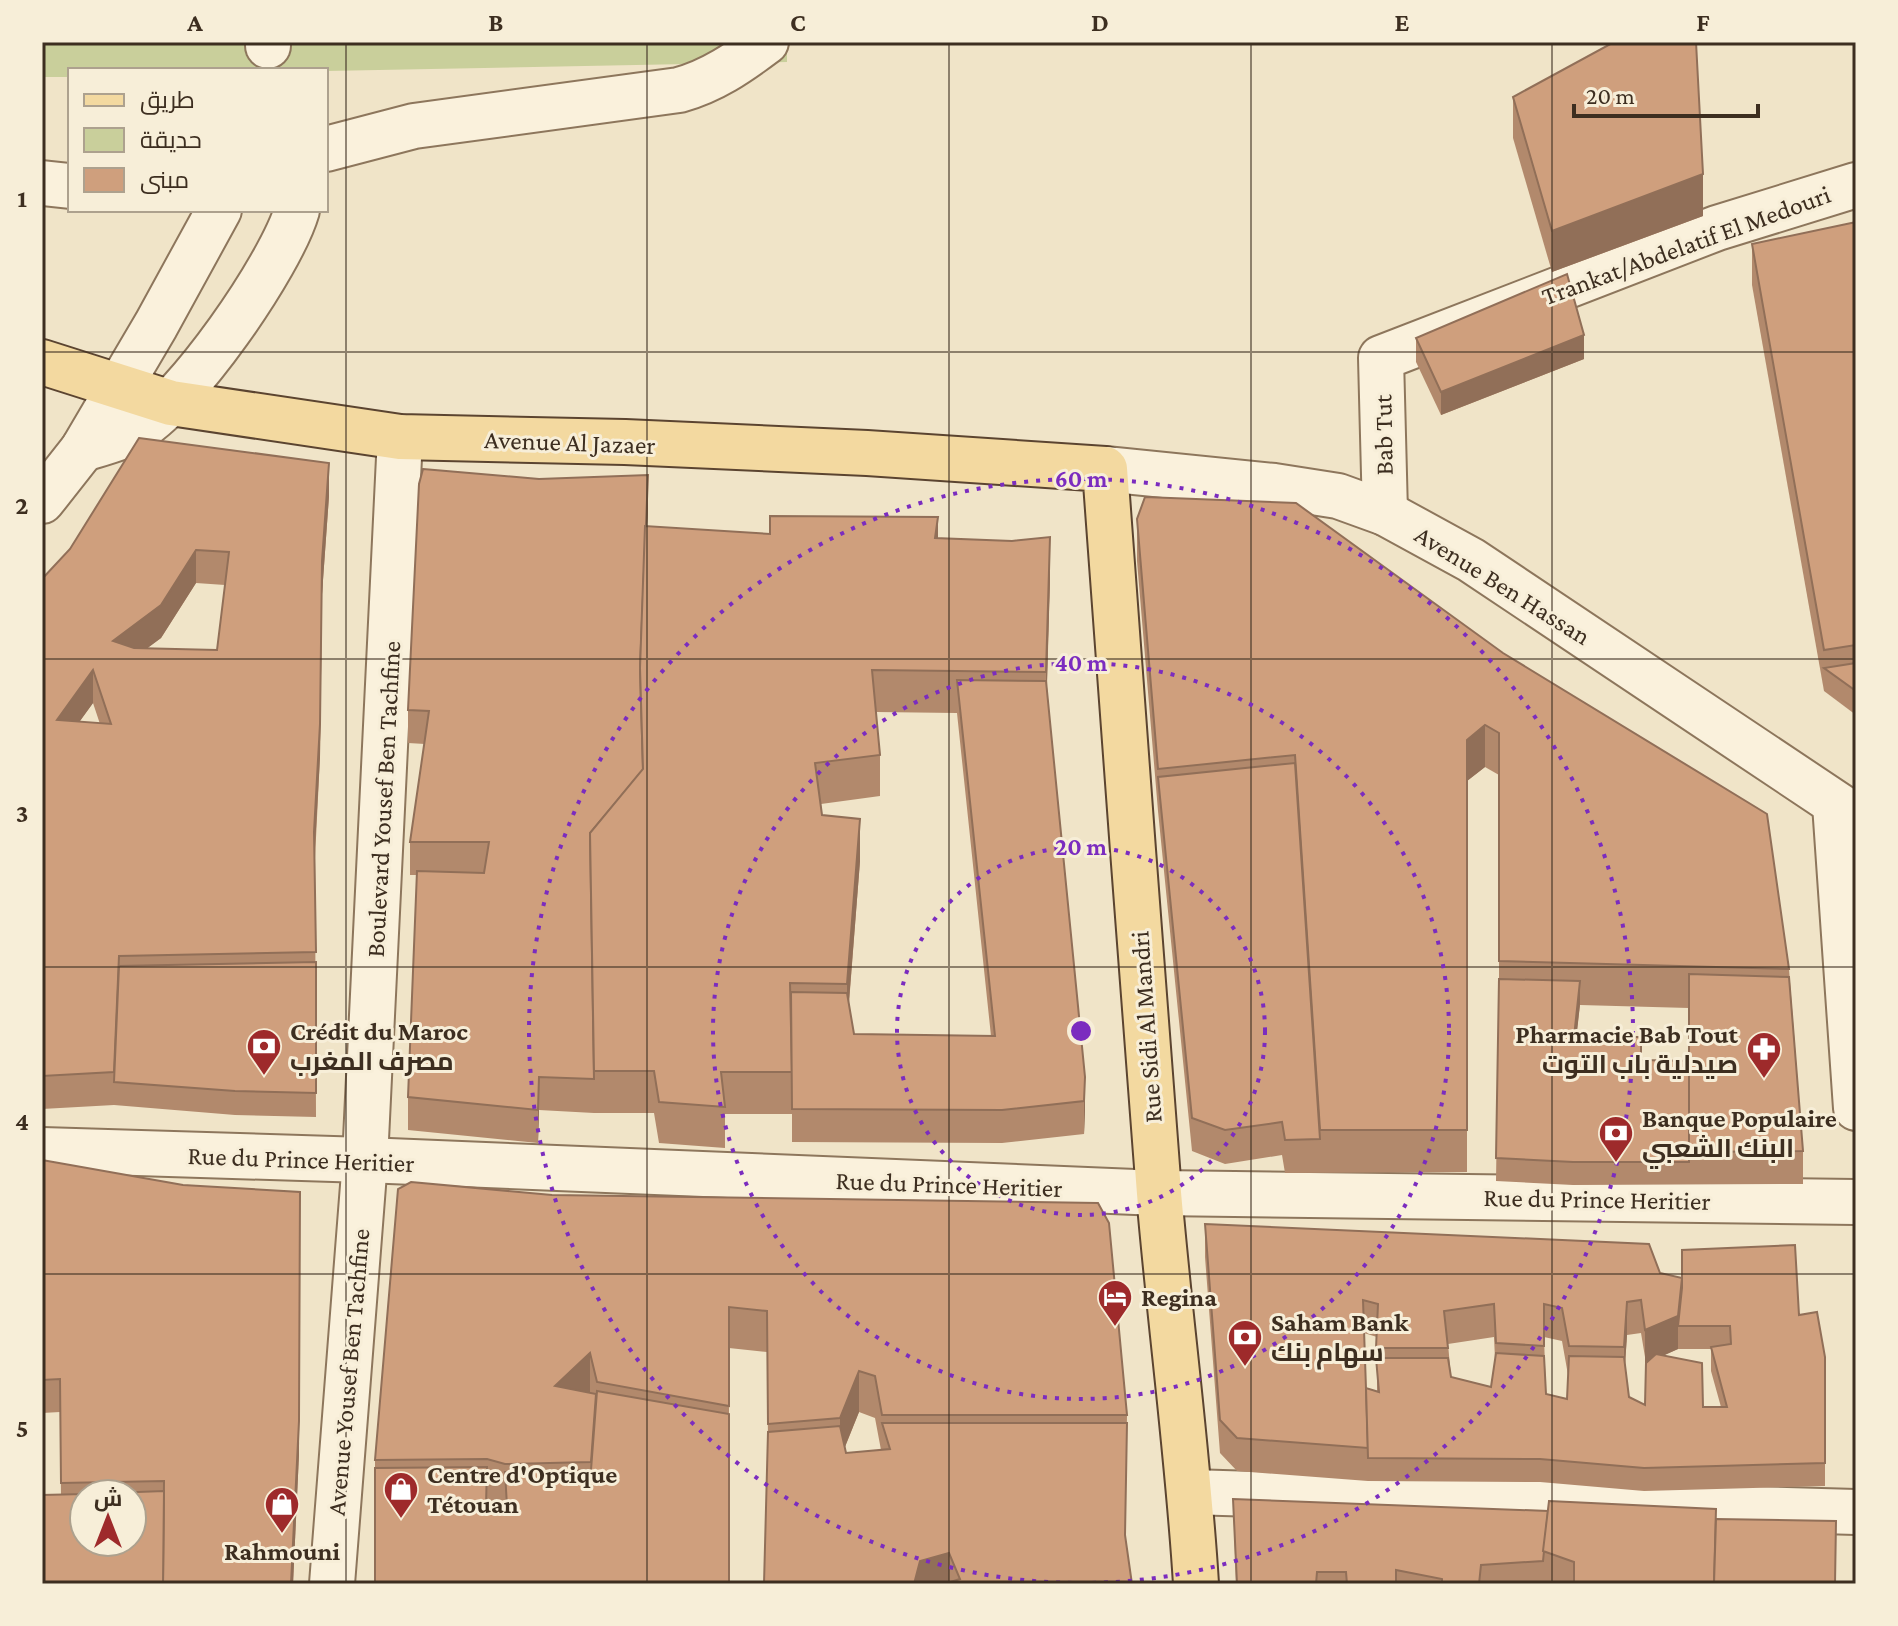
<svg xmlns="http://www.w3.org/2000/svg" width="1898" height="1626" viewBox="0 0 1898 1626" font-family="'Crimson Pro',Cairo,serif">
  <rect width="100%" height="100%" fill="#f0e4c8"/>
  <polygon fill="#c9cf9b" points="42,42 787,42 787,62 326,71 70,70 70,77 42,77"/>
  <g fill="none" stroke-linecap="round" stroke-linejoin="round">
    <g stroke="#8d765c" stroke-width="48">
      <g id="minor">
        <polyline points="268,42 268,46"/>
        <path d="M 326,149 L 414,126 L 679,90 C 712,81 738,63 766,42"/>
        <polyline points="42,183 70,186"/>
        <path d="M 83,449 C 99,444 119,439 135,431 C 185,404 281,265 297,210"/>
        <polyline points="1105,469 1274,486 1338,496 1385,513 1471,560 1856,817"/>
        <polyline points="42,501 83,449 156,325 219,210"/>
        <polyline points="1385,513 1381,358 1717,228 1856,185"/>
        <polyline points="1835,804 1856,1108"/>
        <polyline points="42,1150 365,1160 1159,1193 1856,1202"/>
        <polyline points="1190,1492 1856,1512"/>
        <polyline points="332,1584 365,1160 400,437"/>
      </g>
    </g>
    <g stroke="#5b4430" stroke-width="48">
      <path id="major" d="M 42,362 L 171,403 L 400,437 L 625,442 L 867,453 L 1105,469 C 1124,710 1139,952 1159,1193 C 1170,1323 1188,1453 1196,1584"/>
    </g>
    <use href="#minor" stroke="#faf1dc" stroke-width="44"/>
    <use href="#major" stroke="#f3d9a0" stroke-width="44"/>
  </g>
  <g fill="#b2896c" fill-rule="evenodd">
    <polygon points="1513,97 1703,216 1552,272 1513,138"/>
    <polygon points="1856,222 1856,715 1824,691 1752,285 1752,244"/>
    <polygon points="1416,338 1584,359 1441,415 1416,362"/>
    <path d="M 329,496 L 322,594 L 320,757 L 315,858 L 316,1117 L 235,1115 L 114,1105 L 42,1109 L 42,579 ZM 196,583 L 225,585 L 217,650 L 147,648 L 161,638 ZM 93,703 L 100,724 L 79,722 Z"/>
    <path d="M 1296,503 L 1789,969 L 1803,1151 L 1803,1184 L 1573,1185 L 1496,1181 L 1499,979 L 1499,775 L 1485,767 L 1467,781 L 1467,1172 L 1285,1173 L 1282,1155 L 1225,1164 L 1192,1151 L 1158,811 L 1137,561 L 1137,519 ZM 1580,1005 L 1689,1008 L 1689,1061 L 1641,1060 L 1576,1037 Z"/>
    <path d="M 648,509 L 647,526 L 770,534 L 938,538 L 1050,578 L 1047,687 L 1085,1110 L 1084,1134 L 1002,1143 L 792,1142 L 792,1114 L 725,1114 L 725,1148 L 659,1143 L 654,1113 L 594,1113 L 539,1110 L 538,1143 L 408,1130 L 408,1097 L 417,875 L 410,875 L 410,842 L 425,744 L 408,743 L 408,710 ZM 876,712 L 957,713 L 991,1036 L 854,1034 L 849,1003 L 860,861 L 822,815 L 821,804 L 880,796 L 880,755 Z"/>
    <polygon points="42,1160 299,1454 293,1584 61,1495 60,1412 42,1413"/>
    <path d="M 398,1189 L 1127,1415 L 1125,1540 L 1132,1584 L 764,1584 L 768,1440 L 767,1352 L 729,1348 L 729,1584 L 375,1584 L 375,1460 ZM 859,1412 L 875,1418 L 881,1450 L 846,1453 L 845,1447 ZM 487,1500 L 505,1505 L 487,1505 Z"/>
    <path d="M 1205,1224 L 1660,1273 L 1799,1315 L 1825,1357 L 1825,1486 L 1644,1491 L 1540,1482 L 1368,1481 L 1237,1471 L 1220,1453 L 1205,1257 ZM 1364,1333 L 1377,1337 L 1377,1392 L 1366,1388 ZM 1641,1333 L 1646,1363 L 1645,1405 L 1629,1397 L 1625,1365 L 1627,1335 ZM 1494,1337 L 1495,1359 L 1491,1387 L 1451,1377 L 1448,1344 ZM 1544,1337 L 1562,1341 L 1568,1375 L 1567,1399 L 1546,1394 ZM 1678,1349 L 1711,1349 L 1711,1371 L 1721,1407 L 1703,1407 L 1664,1355 Z"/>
    <polygon points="1233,1499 1716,1519 1835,1584 1236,1584"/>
  </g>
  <g fill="#916f58">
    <polygon points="1703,174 1703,216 1552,272 1552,231"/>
    <polygon points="1584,335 1584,359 1441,415 1441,392"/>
    <polygon points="329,463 329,496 322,594 320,757 314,865 322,561"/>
    <polygon points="648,475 648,509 640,691"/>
    <polygon points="938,517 938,559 935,538"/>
    <polygon points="1050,537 1050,578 1046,714 1046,672"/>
    <polygon points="196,550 196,583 161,638 113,674 113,641"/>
    <polygon points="93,670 93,703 57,753 57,720"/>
    <polygon points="1485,725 1485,767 1467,781 1467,740"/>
    <polygon points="860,819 860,861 847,1026 847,984"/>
    <polygon points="1580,981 1580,1004 1574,1060 1574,1037"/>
    <polygon points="539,1077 539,1110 538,1143 538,1110"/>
    <polygon points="1085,1077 1085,1110 1084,1134 1084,1101"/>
    <polygon points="300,1225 299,1454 293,1584 291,1584"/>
    <polygon points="1682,1278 1678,1326 1678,1349 1645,1364 1645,1330"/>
    <polygon points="1627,1302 1627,1335 1624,1380 1624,1347"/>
    <polygon points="590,1353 590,1394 555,1386"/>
    <polygon points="859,1371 859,1412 840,1459 840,1418"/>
    <polygon points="949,1553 949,1584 914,1584 920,1561"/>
  </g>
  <g fill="#cf9f7d" stroke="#916f58" stroke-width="2" fill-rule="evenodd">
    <polygon points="1614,42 1696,42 1703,174 1552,231 1513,97"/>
    <polygon points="1856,222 1856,645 1824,650 1752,244"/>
    <polygon points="1567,274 1584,335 1441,392 1416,338"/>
    <path d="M 139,438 L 329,463 L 322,561 L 320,724 L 314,832 L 316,952 L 119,956 L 114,1072 L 42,1076 L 42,579 L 70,549 ZM 196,550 L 229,552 L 217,650 L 134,648 L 113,641 L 161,605 ZM 93,670 L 111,724 L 57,720 Z"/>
    <polygon points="423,469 539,479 648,475 640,668 643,770 590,833 594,1079 539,1077 538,1110 408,1097 417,871 484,873 489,842 410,842 429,711 408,710 419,484"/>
    <polygon points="1145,497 1296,503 1503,653 1767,814 1789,969 1499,961 1499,733 1485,725 1467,740 1467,1130 1320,1130 1295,755 1158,769 1137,519"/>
    <polygon points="770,516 938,517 935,538 1012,541 1050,537 1046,672 872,670 880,755 815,763 822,815 860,819 847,984 790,983 792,1072 721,1072 725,1107 659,1102 654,1071 594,1071 590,833 643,769 640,668 645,526 770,534"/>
    <polygon points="1856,663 1856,691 1824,668"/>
    <polygon points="957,680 1046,681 1085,1077 1084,1101 1002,1110 792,1109 791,992 847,993 854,1034 995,1036"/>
    <polygon points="1295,763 1320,1139 1285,1140 1282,1122 1225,1130 1192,1118 1158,777"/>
    <polygon points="316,962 316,1093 235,1091 114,1082 119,966"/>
    <polygon points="1689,974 1789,977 1803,1151 1689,1152"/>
    <polygon points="1499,979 1580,981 1574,1037 1641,1037 1641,1060 1689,1061 1689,1162 1573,1162 1496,1158"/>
    <polygon points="42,1160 183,1185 300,1192 299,1421 291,1584 163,1584 164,1481 61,1483 60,1379 42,1380"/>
    <polygon points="411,1182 552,1195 1098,1203 1109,1223 1127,1415 882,1415 875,1376 859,1371 840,1418 768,1424 767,1311 729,1307 729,1406 597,1382 590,1353 555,1386 596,1394 591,1462 505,1464 487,1459 375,1460 398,1189"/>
    <polygon points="1205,1224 1649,1244 1660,1273 1682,1278 1678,1316 1645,1330 1641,1300 1627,1302 1624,1347 1569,1346 1562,1308 1544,1304 1544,1346 1496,1343 1494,1304 1444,1311 1448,1348 1376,1348 1378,1304 1363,1300 1368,1448 1237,1438 1220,1420"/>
    <polygon points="1795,1245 1799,1315 1817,1312 1825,1357 1825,1463 1644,1468 1540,1459 1368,1458 1366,1388 1379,1392 1376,1358 1448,1358 1451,1377 1491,1387 1496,1353 1544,1356 1546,1394 1567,1399 1569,1356 1624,1357 1629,1397 1645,1405 1646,1363 1656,1354 1702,1363 1703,1407 1727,1407 1711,1347 1731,1344 1730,1326 1678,1326 1682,1288 1682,1250"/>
    <polygon points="597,1391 729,1414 729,1584 375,1584 375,1468 487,1467 486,1505 507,1506 505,1472 591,1470"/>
    <polygon points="882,1423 1127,1423 1125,1535 1132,1584 944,1584 960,1579 949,1553 920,1561 914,1584 764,1584 768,1432 840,1426 846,1453 890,1449"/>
    <polygon points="164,1491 163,1584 42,1584 42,1495 84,1494 84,1542 132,1542 132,1494 84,1494"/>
    <polygon points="1233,1499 1548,1511 1543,1561 1481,1565 1479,1584 1442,1584 1442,1579 1396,1570 1396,1584 1347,1584 1346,1572 1317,1572 1316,1584 1237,1584"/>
    <polygon points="1549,1501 1716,1509 1714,1584 1574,1584 1574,1562 1543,1551"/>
    <polygon points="1716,1519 1836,1521 1835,1584 1714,1584"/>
  </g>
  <path fill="none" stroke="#3d2e20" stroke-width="2" stroke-opacity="0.55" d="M 346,42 L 346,1584M 647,42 L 647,1584M 949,42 L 949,1584M 1251,42 L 1251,1584M 1552,42 L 1552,1584M 42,352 L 1856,352M 42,659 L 1856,659M 42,967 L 1856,967M 42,1274 L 1856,1274"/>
  <g fill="none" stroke="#7b2cbf" stroke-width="4" stroke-dasharray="4 8">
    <circle cx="1081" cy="1031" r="184"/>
    <circle cx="1081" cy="1031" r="368"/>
    <circle cx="1081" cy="1031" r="552"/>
  </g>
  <defs>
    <g id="bank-pin" transform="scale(1.8)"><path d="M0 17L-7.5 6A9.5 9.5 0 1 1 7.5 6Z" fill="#9e2a2b" stroke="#f7eed8"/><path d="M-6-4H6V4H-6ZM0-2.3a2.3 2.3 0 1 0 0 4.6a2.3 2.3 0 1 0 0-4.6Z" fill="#fff"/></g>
    <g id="pharmacy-pin" transform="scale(1.8)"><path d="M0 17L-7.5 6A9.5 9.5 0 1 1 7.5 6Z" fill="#9e2a2b" stroke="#f7eed8"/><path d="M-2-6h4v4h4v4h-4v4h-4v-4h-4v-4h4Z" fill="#fff"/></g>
    <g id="hotel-pin" transform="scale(1.8)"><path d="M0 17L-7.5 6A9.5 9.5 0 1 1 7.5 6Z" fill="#9e2a2b" stroke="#f7eed8"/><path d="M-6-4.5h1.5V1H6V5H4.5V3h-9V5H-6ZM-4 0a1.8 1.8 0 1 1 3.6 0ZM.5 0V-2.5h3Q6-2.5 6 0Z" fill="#fff"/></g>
    <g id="shop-pin" transform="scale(1.8)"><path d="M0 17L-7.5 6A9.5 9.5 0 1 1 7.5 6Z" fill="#9e2a2b" stroke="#f7eed8"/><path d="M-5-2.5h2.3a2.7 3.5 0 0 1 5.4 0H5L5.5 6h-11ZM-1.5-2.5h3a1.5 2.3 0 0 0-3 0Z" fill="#fff"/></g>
  </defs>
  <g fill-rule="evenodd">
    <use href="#bank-pin" x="264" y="1046"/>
    <use href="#pharmacy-pin" x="1764" y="1049"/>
    <use href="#bank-pin" x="1616" y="1133"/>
    <use href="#hotel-pin" x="1115" y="1297"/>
    <use href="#bank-pin" x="1245" y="1337"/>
    <use href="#shop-pin" x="401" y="1489"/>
    <use href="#shop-pin" x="282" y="1504"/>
  </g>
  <g text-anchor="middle" stroke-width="6" stroke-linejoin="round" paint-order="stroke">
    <g font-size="26" fill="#3d2e20" stroke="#f7eed8">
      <text transform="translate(1686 245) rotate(-20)" y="9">Trankat/Abdelatif El Medouri</text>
      <text transform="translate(1383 435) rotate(-91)" y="9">Bab Tut</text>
      <text transform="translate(570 442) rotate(2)" y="9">Avenue Al Jazaer</text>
      <text transform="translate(1503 585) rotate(32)" y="9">Avenue Ben Hassan</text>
      <text transform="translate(383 799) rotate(-87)" y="9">Boulevard Yousef Ben Tachfine</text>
      <text transform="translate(1146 1027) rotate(-94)" y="9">Rue Sidi Al Mandri</text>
      <text transform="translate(301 1159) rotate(2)" y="9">Rue du Prince Heritier</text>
      <text transform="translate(949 1184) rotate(2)" y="9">Rue du Prince Heritier</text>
      <text transform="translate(1597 1199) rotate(1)" y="9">Rue du Prince Heritier</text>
      <text transform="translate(348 1372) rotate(-85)" y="9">Avenue Yousef Ben Tachfine</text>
    </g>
    <g font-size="26" font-weight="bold" fill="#3d2e20" stroke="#f7eed8" text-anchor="start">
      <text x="290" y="1040">Crédit du Maroc<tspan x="290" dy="30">مصرف المغرب</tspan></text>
      <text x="1738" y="1043" text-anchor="end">Pharmacie Bab Tout<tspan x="1738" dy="30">صيدلية باب التوت</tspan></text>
      <text x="1642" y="1127">Banque Populaire<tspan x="1642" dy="30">البنك الشعبي</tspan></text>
      <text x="1141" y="1306">Regina</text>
      <text x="1271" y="1331">Saham Bank<tspan x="1271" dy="30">سهام بنك</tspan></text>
      <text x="427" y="1483">Centre d'Optique<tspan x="427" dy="30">Tétouan</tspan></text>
      <text x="282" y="1560" text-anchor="middle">Rahmouni</text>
    </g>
  </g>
  <circle cx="1081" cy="1031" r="12" fill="#7b2cbf" stroke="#f7eed8" stroke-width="4"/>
  <g font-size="24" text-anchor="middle" font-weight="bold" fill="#7b2cbf" stroke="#f7eed8" stroke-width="6" stroke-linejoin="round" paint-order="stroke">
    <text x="1081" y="487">60 m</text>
    <text x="1081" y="671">40 m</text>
    <text x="1081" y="855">20 m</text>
  </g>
  <rect width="1898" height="1626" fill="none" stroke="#f7eed8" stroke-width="88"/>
  <rect x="68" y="68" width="260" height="144" fill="#f7eed8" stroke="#ada18e" stroke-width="2"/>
  <rect x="84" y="94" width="40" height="12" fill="#f3d9a0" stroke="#ada18e" stroke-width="2"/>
  <text x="140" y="108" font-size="24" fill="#3d2e20">طريق</text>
  <rect x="84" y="128" width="40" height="24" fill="#c9cf9b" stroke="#ada18e" stroke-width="2"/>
  <text x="140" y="148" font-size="24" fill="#3d2e20">حديقة</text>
  <rect x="84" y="168" width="40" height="24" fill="#cf9f7d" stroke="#ada18e" stroke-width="2"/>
  <text x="140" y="188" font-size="24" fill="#3d2e20">مبنى</text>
  <g transform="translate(108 1518)"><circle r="38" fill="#f7eed8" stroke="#ada18e" stroke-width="2"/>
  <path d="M0-6L14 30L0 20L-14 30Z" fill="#9e2a2b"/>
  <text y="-12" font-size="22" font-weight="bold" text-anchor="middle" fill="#3d2e20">ش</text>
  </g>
  <path d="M1574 104v12h184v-12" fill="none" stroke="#3d2e20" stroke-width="4"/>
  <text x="1586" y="104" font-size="24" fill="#3d2e20" stroke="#f7eed8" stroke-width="6" paint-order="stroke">20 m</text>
  <rect x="44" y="44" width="1810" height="1538" fill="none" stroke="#3d2e20" stroke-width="3"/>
  <g font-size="26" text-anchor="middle" font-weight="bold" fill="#3d2e20">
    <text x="195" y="31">A</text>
    <text x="496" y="31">B</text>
    <text x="798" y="31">C</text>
    <text x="1100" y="31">D</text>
    <text x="1402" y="31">E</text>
    <text x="1703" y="31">F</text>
    <text x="22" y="207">1</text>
    <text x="22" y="514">2</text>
    <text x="22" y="822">3</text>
    <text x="22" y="1130">4</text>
    <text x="22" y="1437">5</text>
  </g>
</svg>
